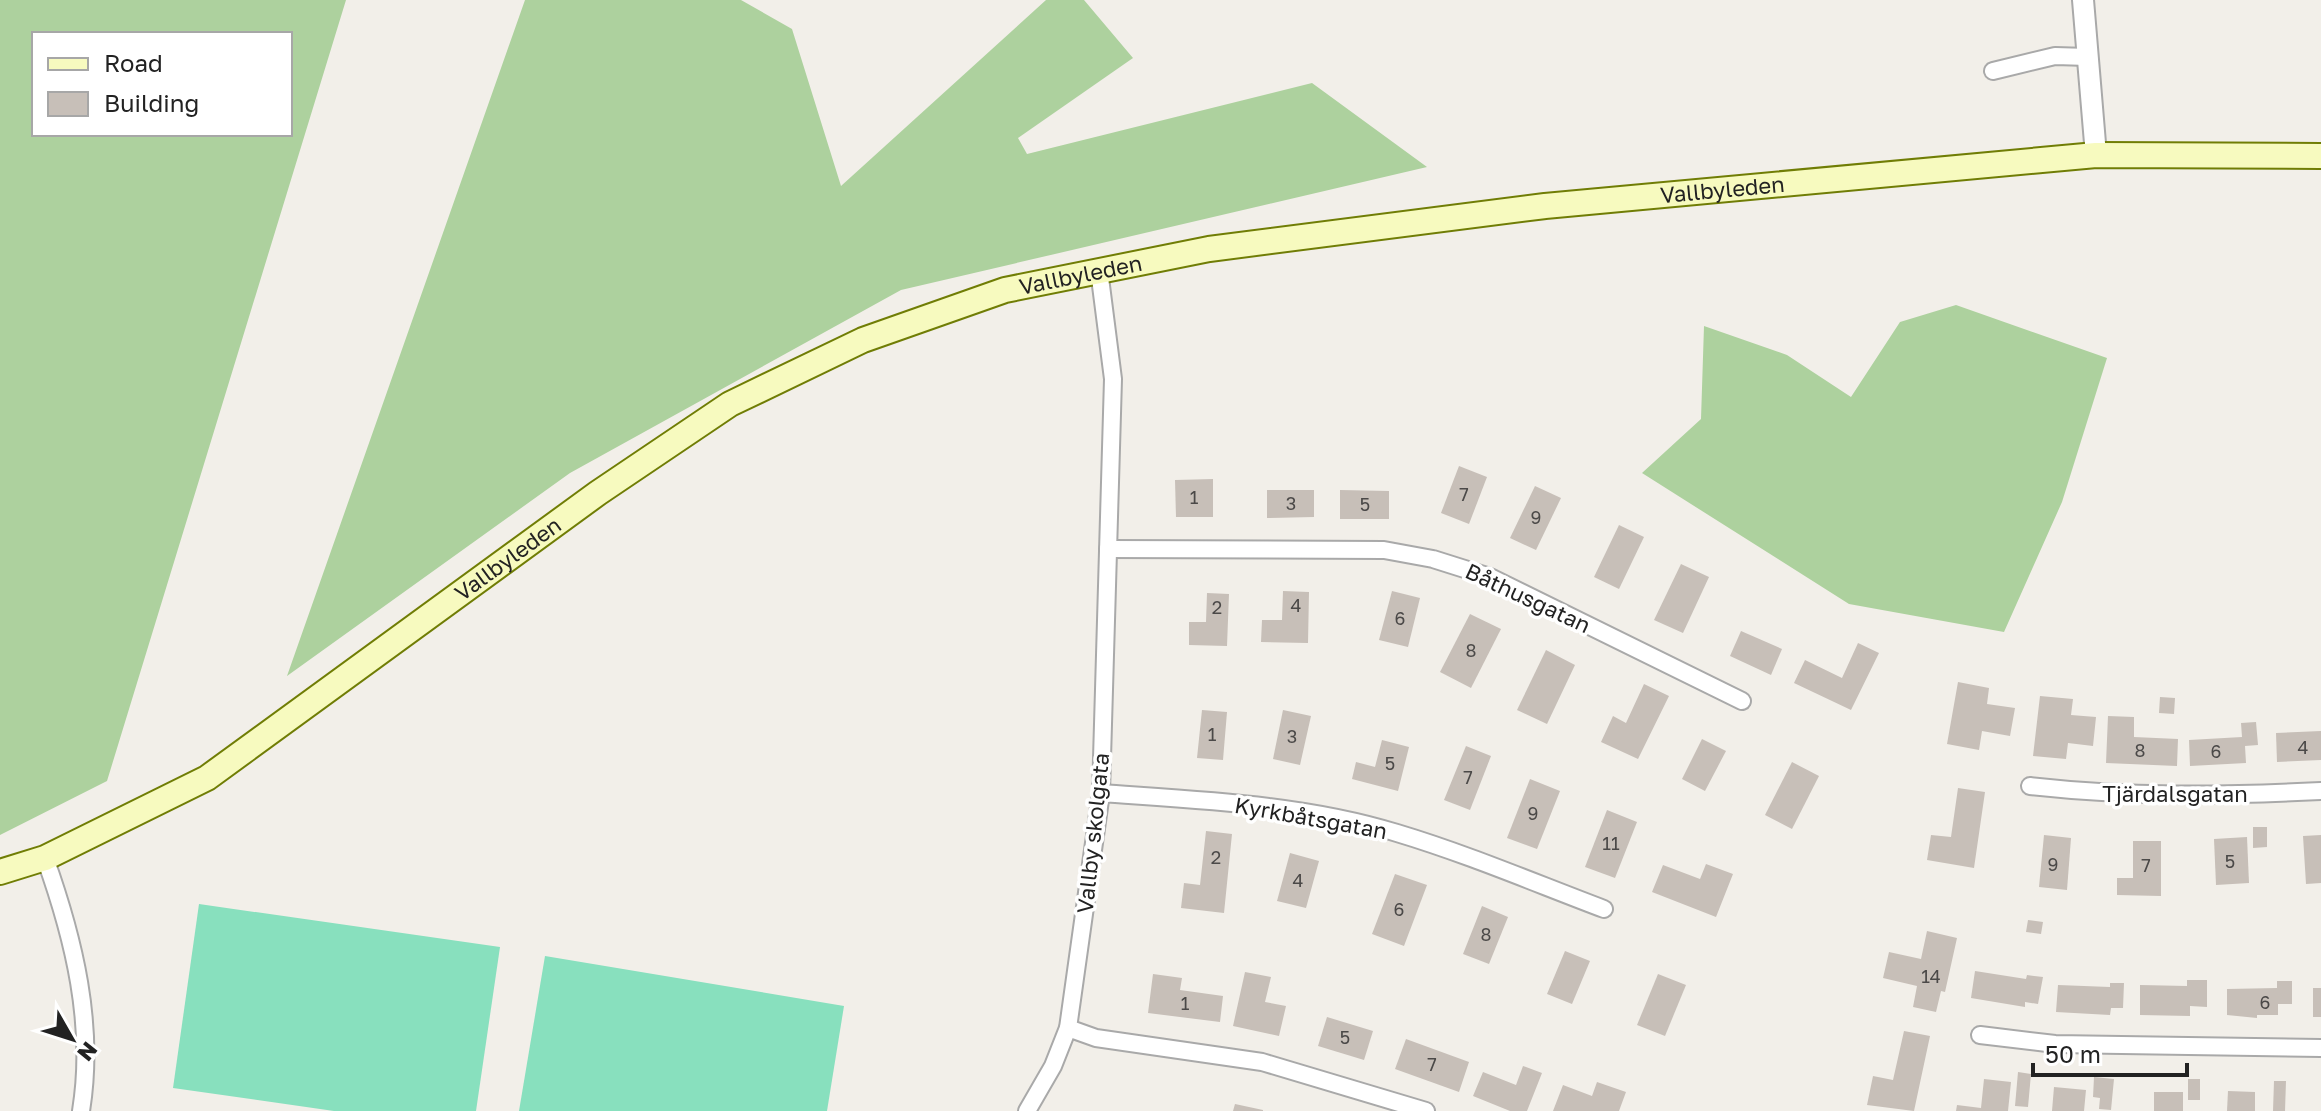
<svg xmlns="http://www.w3.org/2000/svg" width="2321" height="1111" viewBox="0 0 2321 1111" font-family="'Golos Text',sans-serif">
  <rect width="100%" height="100%" fill="#f2efe9"/>
  <g fill="#add19e" fill-rule="evenodd">
    <path d="M 0,0 L 346,0 L 107,781 L 0,835 ZM 34,34 L 290,34 L 290,134 L 34,134 Z"/>
    <polygon points="525,0 741,0 792,29 841,186 1046,0 1084,0 1133,58 1018,138 1027,154 1312,83 1427,167 901,290 570,473 287,676"/>
    <polygon points="1956,305 2107,358 2062,502 2004,632 1849,604 1642,473 1701,419 1704,326 1787,355 1851,397 1900,322"/>
  </g>
  <g fill="#88e0be">
    <polygon points="199,904 500,947 476,1111 334,1111 173,1088"/>
    <polygon points="545,956 844,1006 827,1111 519,1111"/>
  </g>
  <g fill="#c7bfb8">
    <polygon points="1459,466 1487,477 1469,524 1441,513"/>
    <polygon points="1213,479 1213,517 1176,517 1175,480"/>
    <polygon points="1535,486 1561,498 1536,550 1510,538"/>
    <polygon points="1267,490 1314,490 1314,517 1267,518"/>
    <polygon points="1340,490 1389,491 1389,519 1340,519"/>
    <polygon points="1619,525 1644,537 1619,589 1594,577"/>
    <polygon points="1681,564 1709,577 1683,633 1654,620"/>
    <polygon points="1283,591 1309,592 1308,643 1261,642 1262,620 1282,620"/>
    <polygon points="1392,591 1420,598 1408,647 1379,640"/>
    <polygon points="1207,593 1229,594 1227,646 1189,645 1189,622 1206,622"/>
    <polygon points="1470,614 1501,629 1471,688 1440,672"/>
    <polygon points="1741,631 1782,649 1771,675 1730,656"/>
    <polygon points="1858,643 1879,653 1851,710 1794,683 1805,660 1842,678"/>
    <polygon points="1546,650 1575,665 1547,724 1517,710"/>
    <polygon points="1958,682 1989,688 1987,704 2015,708 2010,736 1982,731 1979,750 1947,744"/>
    <polygon points="1644,684 1669,696 1638,759 1601,742 1613,716 1626,723"/>
    <polygon points="2040,696 2073,699 2071,715 2096,717 2093,746 2068,743 2066,759 2033,756"/>
    <polygon points="2160,697 2175,698 2174,714 2159,713"/>
    <polygon points="1202,710 1227,712 1223,760 1197,758"/>
    <polygon points="1283,710 1311,716 1300,765 1273,759"/>
    <polygon points="2108,716 2134,717 2134,737 2178,739 2177,766 2106,763"/>
    <polygon points="2256,722 2258,745 2245,746 2246,763 2190,766 2189,740 2242,737 2241,723"/>
    <polygon points="2321,731 2321,760 2277,762 2276,733"/>
    <polygon points="1702,739 1726,751 1705,791 1682,779"/>
    <polygon points="1382,740 1409,747 1398,791 1352,779 1356,762 1375,767"/>
    <polygon points="1466,746 1491,756 1470,810 1444,800"/>
    <polygon points="1792,762 1819,776 1792,829 1765,815"/>
    <polygon points="1530,779 1560,791 1537,849 1507,838"/>
    <polygon points="1958,788 1985,792 1974,868 1927,860 1931,835 1951,837"/>
    <polygon points="1607,810 1637,822 1615,878 1585,867"/>
    <polygon points="2253,827 2267,827 2267,847 2253,848"/>
    <polygon points="1206,831 1232,834 1224,913 1181,908 1184,883 1200,885"/>
    <polygon points="2044,835 2071,838 2067,890 2039,887"/>
    <polygon points="2321,835 2321,883 2306,884 2303,836"/>
    <polygon points="2247,837 2249,883 2216,885 2214,839"/>
    <polygon points="2133,841 2161,841 2161,896 2117,895 2117,878 2133,878"/>
    <polygon points="1290,853 1319,861 1306,908 1277,901"/>
    <polygon points="1706,864 1733,874 1716,917 1652,892 1663,865 1700,879"/>
    <polygon points="1395,874 1427,885 1404,946 1372,934"/>
    <polygon points="1482,906 1508,917 1489,964 1463,954"/>
    <polygon points="2028,920 2043,922 2041,934 2026,932"/>
    <polygon points="1927,931 1957,938 1945,992 1941,991 1936,1012 1913,1007 1917,986 1883,978 1889,952 1921,959"/>
    <polygon points="1565,951 1590,961 1572,1004 1547,994"/>
    <polygon points="1975,971 2026,979 2027,975 2043,977 2038,1004 2025,1002 2025,1007 1971,998"/>
    <polygon points="1245,972 1271,977 1265,1002 1286,1006 1279,1036 1233,1026"/>
    <polygon points="1153,974 1182,978 1180,990 1223,996 1220,1022 1148,1013"/>
    <polygon points="1658,974 1686,985 1665,1036 1637,1025"/>
    <polygon points="2187,980 2207,980 2207,1007 2190,1006 2190,1016 2140,1015 2140,985 2187,986"/>
    <polygon points="2277,981 2292,981 2292,1004 2278,1004 2278,1015 2257,1015 2257,1018 2227,1015 2227,989 2277,988"/>
    <polygon points="2110,983 2124,983 2123,1008 2111,1008 2110,1015 2056,1012 2058,985 2110,987"/>
    <rect x="2313" y="988" width="8" height="29"/>
    <polygon points="1327,1017 1373,1031 1364,1060 1318,1046"/>
    <polygon points="1904,1031 1930,1036 1914,1111 1867,1105 1873,1076 1893,1080"/>
    <polygon points="1406,1039 1469,1062 1459,1092 1395,1069"/>
    <polygon points="1523,1066 1542,1073 1527,1111 1510,1111 1473,1096 1483,1072 1516,1085"/>
    <polygon points="2018,1072 2031,1074 2028,1107 2015,1106"/>
    <polygon points="2094,1077 2114,1079 2111,1110 2099,1109 2100,1098 2093,1097"/>
    <polygon points="1984,1079 2011,1082 2008,1111 1956,1111 1957,1105 1981,1108"/>
    <rect x="2188" y="1079" width="12" height="21"/>
    <polygon points="2274,1081 2286,1081 2285,1111 2273,1111"/>
    <polygon points="1597,1082 1626,1092 1619,1111 1553,1111 1563,1085 1592,1096"/>
    <polygon points="2054,1087 2086,1090 2084,1111 2052,1111"/>
    <polygon points="2228,1091 2255,1092 2255,1111 2227,1111"/>
    <rect x="2154" y="1092" width="29" height="19"/>
    <polygon points="1235,1104 1263,1110 1263,1111 1233,1111"/>
  </g>
  <g fill="none" stroke-linecap="round" stroke-linejoin="round">
    <g stroke="#a9a9a9" stroke-width="20">
      <g id="minor">
        <polyline points="1993,71 2055,56 2088,57"/>
        <polyline points="1108,549 1384,550 1433,559 1490,577 1742,701"/>
        <path d="M 2030,786 C 2128,797 2223,796 2321,791"/>
        <path d="M 1101,793 C 1199,800 1304,804 1397,833 C 1467,854 1535,883 1604,909"/>
        <path d="M 45,858 C 74,939 95,1025 81,1111"/>
        <polyline points="1068,1028 1096,1038 1262,1062 1426,1111"/>
        <polyline points="1980,1035 2055,1044 2321,1048"/>
        <polyline points="1027,1111 1053,1066 1068,1028 1101,793 1113,379 1099,270"/>
      </g>
    </g>
    <g stroke="#a9a9a9" stroke-width="24">
      <polyline id="tertiary" points="2083,0 2096,155"/>
    </g>
    <g stroke="#707d05" stroke-width="28">
      <g id="secondary">
        <path id="s1" d="M 0,872 L 45,858 L 207,778 L 598,493 L 730,404 L 863,340 L 1005,290 L 1209,249 L 1545,206 L 2096,155 L 2321,156"/>
      </g>
    </g>
    <use href="#minor" stroke="#fff" stroke-width="16"/>
    <use href="#tertiary" stroke="#fff" stroke-width="20"/>
    <use href="#secondary" stroke="#f7fabf" stroke-width="24"/>
  </g>
  <g text-anchor="middle" stroke-width="7" stroke-linejoin="round" paint-order="stroke">
    <g font-size="18" fill="#4b4948">
      <text x="1464" y="501">7</text>
      <text x="1194" y="504">1</text>
      <text x="1291" y="510">3</text>
      <text x="1365" y="511">5</text>
      <text x="1536" y="524">9</text>
      <text x="1296" y="612">4</text>
      <text x="1217" y="614">2</text>
      <text x="1400" y="625">6</text>
      <text x="1471" y="657">8</text>
      <text x="1212" y="741">1</text>
      <text x="1292" y="743">3</text>
      <text x="2303" y="754">4</text>
      <text x="2140" y="757">8</text>
      <text x="2216" y="758">6</text>
      <text x="1390" y="770">5</text>
      <text x="1468" y="784">7</text>
      <text x="1533" y="820">9</text>
      <text x="1611" y="850">11</text>
      <text x="1216" y="864">2</text>
      <text x="2230" y="868">5</text>
      <text x="2053" y="871">9</text>
      <text x="2146" y="872">7</text>
      <text x="1298" y="887">4</text>
      <text x="1399" y="916">6</text>
      <text x="1486" y="941">8</text>
      <text x="1931" y="983">14</text>
      <text x="2265" y="1009">6</text>
      <text x="1185" y="1010">1</text>
      <text x="1345" y="1044">5</text>
      <text x="1432" y="1071">7</text>
    </g>
    <g font-size="22" fill="#222" stroke="#fff">
      <text dy="8" stroke="none"><textPath href="#s1" startOffset="1894">Vallbyleden</textPath></text>
      <text dy="8" stroke="none"><textPath href="#s1" startOffset="1246">Vallbyleden</textPath></text>
      <text dy="8" stroke="none"><textPath href="#s1" startOffset="600">Vallbyleden</textPath></text>
      <text transform="translate(1528 598) rotate(25)" y="8">Båthusgatan</text>
      <text x="2175" y="802">Tjärdalsgatan</text>
      <text transform="translate(1311 818) rotate(10)" y="8">Kyrkbåtsgatan</text>
      <text transform="translate(1093 833) rotate(-84)" y="8">Vallby skolgata</text>
    </g>
  </g>
  <rect x="32" y="32" width="260" height="104" fill="#ffffff" stroke="#a7a7a7" stroke-width="2"/>
  <rect x="48" y="58" width="40" height="12" fill="#f7fabf" stroke="#a7a7a7" stroke-width="2"/>
  <text x="104" y="72" font-size="24" fill="#222222">Road</text>
  <rect x="48" y="92" width="40" height="24" fill="#c7bfb8" stroke="#a7a7a7" stroke-width="2"/>
  <text x="104" y="112" font-size="24" fill="#222222">Building</text>
  <g transform="translate(72 1039) rotate(129)" stroke="#ffffff" stroke-width="6" paint-order="stroke">
  <path d="M0-6L14 30L0 20L-14 30Z" fill="#222222"/>
  <text y="-12" font-size="22" font-weight="bold" text-anchor="middle" fill="#222222">N</text>
  </g>
  <path d="M2033 1063v12h154v-12" fill="none" stroke="#222222" stroke-width="4"/>
  <text x="2045" y="1063" font-size="24" fill="#222222" stroke="#ffffff" stroke-width="6" paint-order="stroke">50 m</text>
</svg>
